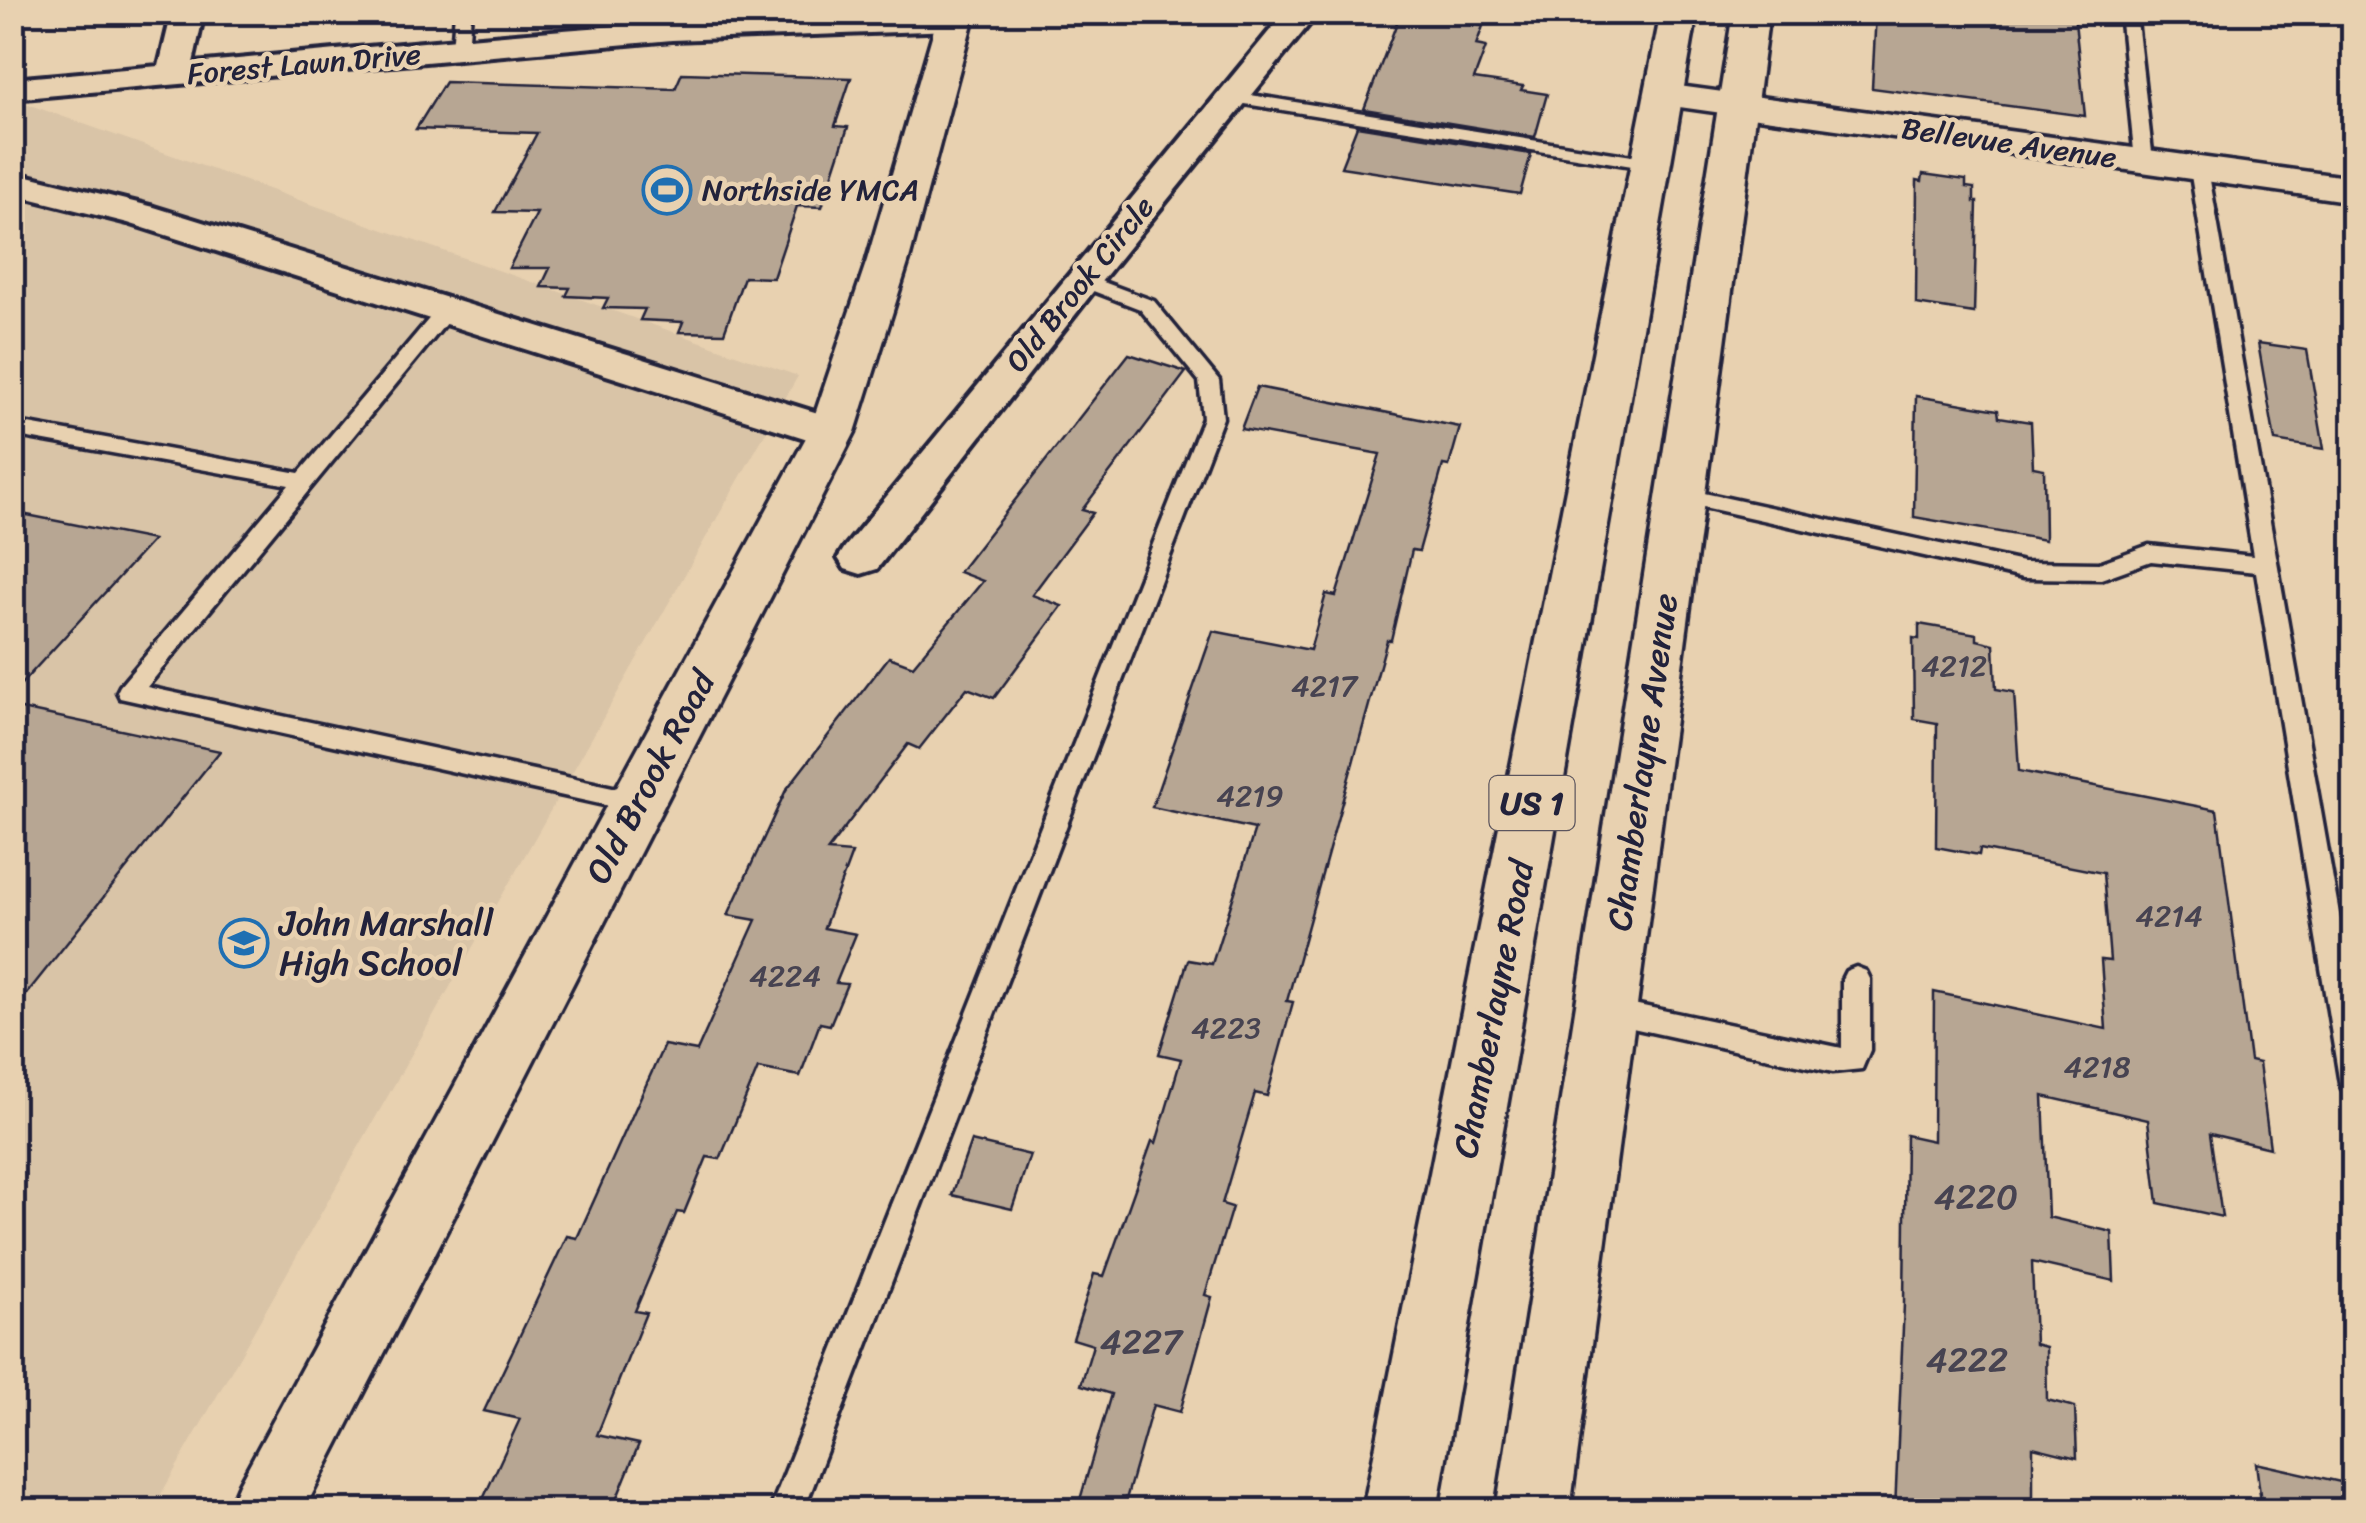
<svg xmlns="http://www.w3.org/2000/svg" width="2366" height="1523" viewBox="0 0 2366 1523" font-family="Sriracha,sans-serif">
  <rect width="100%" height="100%" fill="#e8d1b0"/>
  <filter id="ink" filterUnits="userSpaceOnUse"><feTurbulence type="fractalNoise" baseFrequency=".01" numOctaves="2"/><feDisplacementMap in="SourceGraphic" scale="20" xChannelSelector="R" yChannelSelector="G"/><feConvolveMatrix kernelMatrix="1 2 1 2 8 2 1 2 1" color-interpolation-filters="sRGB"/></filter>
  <g filter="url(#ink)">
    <polygon fill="#d9c4a7" points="13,99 798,376 152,1510 13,1510"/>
    <g fill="#b7a693" stroke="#22223b" stroke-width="2.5">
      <polygon points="1401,12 1459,12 1456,22 1483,26 1476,45 1486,47 1474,79 1523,86 1521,90 1547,94 1535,137 1364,109"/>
      <polygon points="1876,12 2074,12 2085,116 1872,88"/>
      <polygon points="682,73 851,78 835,126 848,127 822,207 797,206 773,278 744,277 724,333 679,332 683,322 640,320 645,309 603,308 608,298 566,296 570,288 541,287 550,268 509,268 537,213 495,212 537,133 416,129 445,82 675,89"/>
      <polygon points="1357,126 1531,154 1520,194 1341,167"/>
      <polygon points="1923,174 1966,180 1966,187 1974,188 1974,202 1977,202 1974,313 1916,304 1917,180 1922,181"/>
      <polygon points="2258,343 2307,350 2324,449 2275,441"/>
      <polygon points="1129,354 1186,372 1082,510 1093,513 1032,595 1062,606 994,698 967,688 919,749 908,744 827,851 852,853 824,928 856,934 836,983 847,984 830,1025 820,1023 800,1076 758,1068 720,1159 707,1157 684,1213 677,1212 635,1311 646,1313 597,1435 639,1444 612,1510 478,1510 520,1419 484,1411 567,1236 577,1238 664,1045 697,1051 756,920 728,915 786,790 889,657 913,666 983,581 959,572"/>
      <polygon points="1257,387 1460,427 1449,466 1443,465 1419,551 1412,550 1391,640 1387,640 1287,1001 1293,1002 1267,1096 1255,1093 1222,1204 1232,1207 1205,1295 1212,1297 1180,1412 1153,1405 1123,1510 1077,1510 1111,1394 1081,1385 1093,1345 1073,1339 1094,1274 1104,1276 1152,1141 1156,1143 1181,1059 1159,1054 1188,960 1212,964 1255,829 1152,807 1213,631 1310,650 1326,594 1336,596 1380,454 1241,429"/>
      <polygon points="1916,396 1998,410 1999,417 2031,422 2033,467 2044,469 2045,540 1914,517"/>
      <polygon points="12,512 153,540 12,694"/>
      <polygon points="1919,624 1977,634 1977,640 1994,644 1996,689 2014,692 2019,771 2217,810 2250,1061 2259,1063 2270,1148 2210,1134 2222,1217 2158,1203 2148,1120 2043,1096 2048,1217 2112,1232 2114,1281 2032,1262 2035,1344 2046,1347 2047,1400 2075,1407 2077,1458 2033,1447 2033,1510 1895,1510 1904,1304 1906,1135 1933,1141 1934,992 2106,1029 2101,960 2110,961 2103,873 1980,849 1979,855 1936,847 1937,723 1914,719 1913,638 1919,639"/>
      <polygon points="12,707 220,751 12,1012"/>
      <polygon points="971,1141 1030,1155 1012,1209 952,1195"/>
      <polygon points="2256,1463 2354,1485 2354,1510 2262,1510"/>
    </g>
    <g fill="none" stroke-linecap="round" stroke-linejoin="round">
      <g stroke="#22223b" stroke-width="7">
        <g id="lane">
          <polygon points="455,12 471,12 468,50 460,55 452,50"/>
          <polygon points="2120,12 2136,12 2153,161 2144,166 2135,161"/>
          <polygon points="1232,92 1651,159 1660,164 1651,169 1226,101 1223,97"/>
          <polygon points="2199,164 2208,169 2354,999 2354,1097 2344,1093 2340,1084 2256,572 2151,561 2101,579 2023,578 1681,502 1670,495 1681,488 2023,562 2099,563 2149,545 2253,556 2190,169"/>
          <polygon points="1082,274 1154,301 1219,380 1223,418 804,1510 770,1510 1203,418 1199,381 1140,309 1075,284 1072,280"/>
          <polygon points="445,306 455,312 452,316 147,687 636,792 645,795 649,802 645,809 636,812 120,698 117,692 120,686 289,485 12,435 12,421 299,473 438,308"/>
          <polygon points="1856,967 1866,971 1870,979 1870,1050 1862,1069 1833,1072 1605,1022 1595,1018 1591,1010 1595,1002 1605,998 1842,1048 1842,979 1846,971"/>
        </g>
      </g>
      <g stroke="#22223b" stroke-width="8">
        <g id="street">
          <path d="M 172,12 L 204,12 L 193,63 C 450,40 705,12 963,12 L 970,20 L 965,27 L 954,30 L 672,40 L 12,99 L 12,79 L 159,66 Z"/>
          <polygon points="1285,12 1319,12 1096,288 877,569 861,574 845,569 838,558 845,547"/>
          <polygon points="12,172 154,207 847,422 853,432 847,442 832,446 817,442 128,223 12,194"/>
        </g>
      </g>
      <g stroke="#22223b" stroke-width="7">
        <g id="secondary">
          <polygon points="939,12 975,12 909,260 855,432 304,1510 228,1510 239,1484 809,432 867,260"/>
          <polygon points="1664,84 2354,178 2354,202 1651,103 1645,95 1651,87"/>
        </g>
      </g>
      <g stroke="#22223b" stroke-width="7">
        <g id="primary">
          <polygon points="1661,12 1697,12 1437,1510 1363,1510"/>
          <polygon points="1733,12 1769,12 1570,1510 1496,1510"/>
        </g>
      </g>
      <use href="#lane" fill="#e8d1b0" fill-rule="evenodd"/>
      <use href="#street" fill="#e8d1b0" fill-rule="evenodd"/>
      <use href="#secondary" fill="#e8d1b0" fill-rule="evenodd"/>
      <use href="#primary" fill="#e8d1b0" fill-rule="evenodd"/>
    </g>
  </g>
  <defs>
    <g id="stadium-ring" transform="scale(2.5)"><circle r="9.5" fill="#e8d1b0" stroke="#1f6fb2" stroke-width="1.5"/><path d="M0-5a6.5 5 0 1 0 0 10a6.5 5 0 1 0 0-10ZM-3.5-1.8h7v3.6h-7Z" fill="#1f6fb2"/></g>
    <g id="school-ring" transform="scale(2.5)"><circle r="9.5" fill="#e8d1b0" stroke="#1f6fb2" stroke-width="1.5"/><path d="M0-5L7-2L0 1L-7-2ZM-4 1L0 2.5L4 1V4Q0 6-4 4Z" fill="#1f6fb2"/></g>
  </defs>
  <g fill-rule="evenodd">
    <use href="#stadium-ring" x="667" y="190"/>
    <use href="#school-ring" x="244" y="943"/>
  </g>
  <g text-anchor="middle" stroke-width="9" stroke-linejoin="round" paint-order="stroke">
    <g font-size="30" fill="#22223b" stroke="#e8d1b0">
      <text transform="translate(304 64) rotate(-5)" y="10">Forest Lawn Drive</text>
      <text transform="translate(2009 143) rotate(8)" y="10">Bellevue Avenue</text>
      <text transform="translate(1080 284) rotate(-51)" y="10">Old Brook Circle</text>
    </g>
    <g font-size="30" fill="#22223b" stroke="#e8d1b0" text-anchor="start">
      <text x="702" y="200">Northside YMCA</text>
    </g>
    <g font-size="30" fill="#474351">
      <text x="1954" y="676">4212</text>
      <text x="1324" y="696">4217</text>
      <text x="1250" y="806">4219</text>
      <text x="2169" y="926">4214</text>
      <text x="785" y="986">4224</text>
      <text x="1226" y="1038">4223</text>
      <text x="2097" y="1077">4218</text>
    </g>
    <rect fill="#e8d1b0" stroke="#5d565e" stroke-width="2.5" x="1489.5" y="776" width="85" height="54" rx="8"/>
    <g font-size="32" font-weight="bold" fill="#22223b">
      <text x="1532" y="814">US 1</text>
    </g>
    <g font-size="35" fill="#22223b" stroke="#e8d1b0">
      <text transform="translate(1642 762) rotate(-82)" y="12">Chamberlayne Avenue</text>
      <text transform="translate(650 777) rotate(-62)" y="12">Old Brook Road</text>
      <text transform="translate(1493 1009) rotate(-79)" y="12">Chamberlayne Road</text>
    </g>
    <g font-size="35" fill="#22223b" stroke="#e8d1b0" text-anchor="start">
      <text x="279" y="935">John Marshall<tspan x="279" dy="40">High School</tspan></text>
    </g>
    <g font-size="35" fill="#474351">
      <text x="1976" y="1209">4220</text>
      <text x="1141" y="1354">4227</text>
      <text x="1967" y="1372">4222</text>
    </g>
  </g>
  <rect width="2366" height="1523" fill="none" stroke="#e8d1b0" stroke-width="50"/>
  <rect x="25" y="25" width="2316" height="1473" fill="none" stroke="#22223b" stroke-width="4" filter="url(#ink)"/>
</svg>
